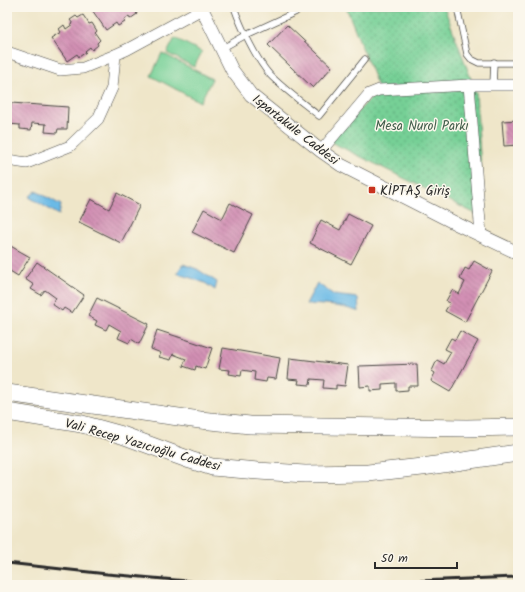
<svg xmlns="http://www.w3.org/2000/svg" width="525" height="592" viewBox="0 0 525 592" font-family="Kalam,sans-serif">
  <defs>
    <pattern id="park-dots" width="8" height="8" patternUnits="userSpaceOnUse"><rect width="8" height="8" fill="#76d096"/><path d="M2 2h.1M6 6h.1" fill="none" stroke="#61a97b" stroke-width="1.8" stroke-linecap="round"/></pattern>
    <pattern id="building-back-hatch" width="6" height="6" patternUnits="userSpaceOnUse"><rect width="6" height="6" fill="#d28fb4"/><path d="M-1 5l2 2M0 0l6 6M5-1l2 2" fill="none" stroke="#ab7593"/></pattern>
  </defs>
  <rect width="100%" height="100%" fill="#fbf7ec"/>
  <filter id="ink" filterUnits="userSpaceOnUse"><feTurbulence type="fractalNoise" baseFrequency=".025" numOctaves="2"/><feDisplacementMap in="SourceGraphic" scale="8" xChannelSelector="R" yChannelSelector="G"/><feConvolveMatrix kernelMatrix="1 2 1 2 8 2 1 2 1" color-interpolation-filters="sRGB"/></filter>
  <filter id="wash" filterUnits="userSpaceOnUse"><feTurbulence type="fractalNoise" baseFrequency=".012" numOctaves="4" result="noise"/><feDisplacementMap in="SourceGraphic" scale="16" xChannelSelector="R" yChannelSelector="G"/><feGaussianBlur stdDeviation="0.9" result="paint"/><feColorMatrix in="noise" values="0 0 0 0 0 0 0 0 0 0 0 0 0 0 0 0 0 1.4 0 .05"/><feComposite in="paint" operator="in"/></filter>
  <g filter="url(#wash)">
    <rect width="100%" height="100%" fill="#efe6c9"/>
    <g fill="#76d096" stroke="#507e60">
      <polygon points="175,38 202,52 194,67 167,53"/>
      <polygon points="162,53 212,79 200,102 151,76"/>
    </g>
    <polygon fill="url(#park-dots)" stroke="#507e60" points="346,7 444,7 476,92 484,218 329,141 379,90"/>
    <g fill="#6bbae6" stroke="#4b7288">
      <polygon points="36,191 61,205 59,215 29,197"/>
      <polygon points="183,264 197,269 217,282 215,290 205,283 177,273"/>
      <path d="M 317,283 L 334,295 L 358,298 L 359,312 C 342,305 324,305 306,304 Z"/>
    </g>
    <g id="blocks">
      <g fill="url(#building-back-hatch)">
        <polygon points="90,7 137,7 139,10 136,12 137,14 130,19 129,16 124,20 125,22 118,26 116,23 106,30"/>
        <polygon points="83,15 89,24 92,23 97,31 95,33 100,40 97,43 98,45 92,50 90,47 85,51 86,52 79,57 77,54 67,61 51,38 61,32 59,29 64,25 66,29 73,24 70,20 76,16 78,18"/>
        <polygon points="287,25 332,67 313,88 268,45"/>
        <polygon points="11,103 68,107 67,129 58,129 57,133 45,132 46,124 32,123 31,130 20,129 20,125 9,124"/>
        <polygon points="518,120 518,145 504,146 502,121"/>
        <polygon points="117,193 140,205 121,243 79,222 91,199 109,209"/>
        <polygon points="230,203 253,215 234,253 192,232 204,209 222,219"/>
        <polygon points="348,214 371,226 351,264 310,243 321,220 340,230"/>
        <polygon points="7,244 30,257 18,276 10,271 7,276"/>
        <polygon points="474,261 492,271 465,322 445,311 450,303 446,301 452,290 459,294 465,282 460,279 465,268 469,270"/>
        <polygon points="37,262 84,295 72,313 64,308 62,311 52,304 56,298 45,290 41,295 31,289 34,285 25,279"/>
        <polygon points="97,298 149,324 139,344 131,339 129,343 118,338 121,331 109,324 106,330 95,325 97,321 88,316"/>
        <polygon points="157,330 212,348 205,369 196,366 195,370 183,366 186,359 173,354 171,360 159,357 161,353 151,349"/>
        <polygon points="460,331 478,341 450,392 431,381 435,373 432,371 437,360 444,364 451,352 445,349 451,338 455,340"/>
        <polygon points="223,348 280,358 276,379 267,378 266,382 254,380 255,372 242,370 241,376 229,374 230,370 219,369"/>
        <polygon points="290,358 348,365 345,386 336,385 336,389 323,388 324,380 311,379 310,385 298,384 299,380 288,379"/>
        <polygon points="417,364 418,386 408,386 408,390 396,391 396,383 382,384 382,390 370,391 370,386 360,387 359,366"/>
      </g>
    </g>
  </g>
  <g filter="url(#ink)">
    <use href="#blocks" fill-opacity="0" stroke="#484743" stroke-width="1"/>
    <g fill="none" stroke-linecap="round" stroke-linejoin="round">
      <g stroke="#484743" stroke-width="7">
        <g id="service">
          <path d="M 234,7 C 241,27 256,59 270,75 C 285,90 303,103 319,116 L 365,59"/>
          <polyline points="457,7 467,54 471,59 479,63 518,63"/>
          <polyline points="221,49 246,35 296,12"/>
          <polyline points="493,85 494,62"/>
        </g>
      </g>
      <g stroke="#484743" stroke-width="12">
        <g id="minor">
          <polyline points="7,52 60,70 83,68 115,55"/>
          <polyline points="469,85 518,85"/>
          <polyline points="321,151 369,94 379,90 469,85 481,235"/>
          <polyline points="7,160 27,163 70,146 98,119 112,88 115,55 128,49 202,9"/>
        </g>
      </g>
      <g stroke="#484743" stroke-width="14">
        <polyline id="tertiary" points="201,7 232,70 251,95 321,151 341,165 459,225 518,253"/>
      </g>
      <g stroke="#484743" stroke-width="18">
        <g id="primary">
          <polyline points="7,393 200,420 250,425 467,428 518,427"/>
          <polyline points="7,412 82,424 122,435 190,460 212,467 258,471 305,474 368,473 422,467 518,453"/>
        </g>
      </g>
      <use href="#service" stroke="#fff" stroke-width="5.5"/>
      <use href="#minor" stroke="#fff" stroke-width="11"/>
      <use href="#tertiary" stroke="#fff" stroke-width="13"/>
      <use href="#primary" stroke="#fff" stroke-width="17"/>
      <polyline stroke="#2b2b2b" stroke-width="3" points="7,563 107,574 210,583 347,584 518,577"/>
    </g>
  </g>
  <rect fill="#c8321e" stroke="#fbf7ec" stroke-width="1.5" x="368" y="186" width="8" height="8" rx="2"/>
  <g text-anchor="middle" stroke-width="3" stroke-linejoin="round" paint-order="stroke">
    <g font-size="13" fill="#425d4b" stroke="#fbf7ec">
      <text x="422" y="130">Mesa Nurol Parkı</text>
    </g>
    <g font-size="13" fill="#2b2b2b" stroke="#fbf7ec">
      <text transform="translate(296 129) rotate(38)" y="5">Ispartakule Caddesi</text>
      <text transform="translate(143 444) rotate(16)" y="5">Vali Recep Yazıcıoğlu Caddesi</text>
    </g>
    <g font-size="13" fill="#2b2b2b" stroke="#fbf7ec" text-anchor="start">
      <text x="380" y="195">KİPTAŞ Giriş</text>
    </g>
  </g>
  <rect width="525" height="592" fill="none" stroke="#fbf7ec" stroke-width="24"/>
  <path d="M375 562v6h82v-6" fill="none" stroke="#2b2b2b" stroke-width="2"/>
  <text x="381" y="562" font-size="12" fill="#2b2b2b" stroke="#fbf7ec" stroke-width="3" paint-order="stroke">50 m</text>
</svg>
